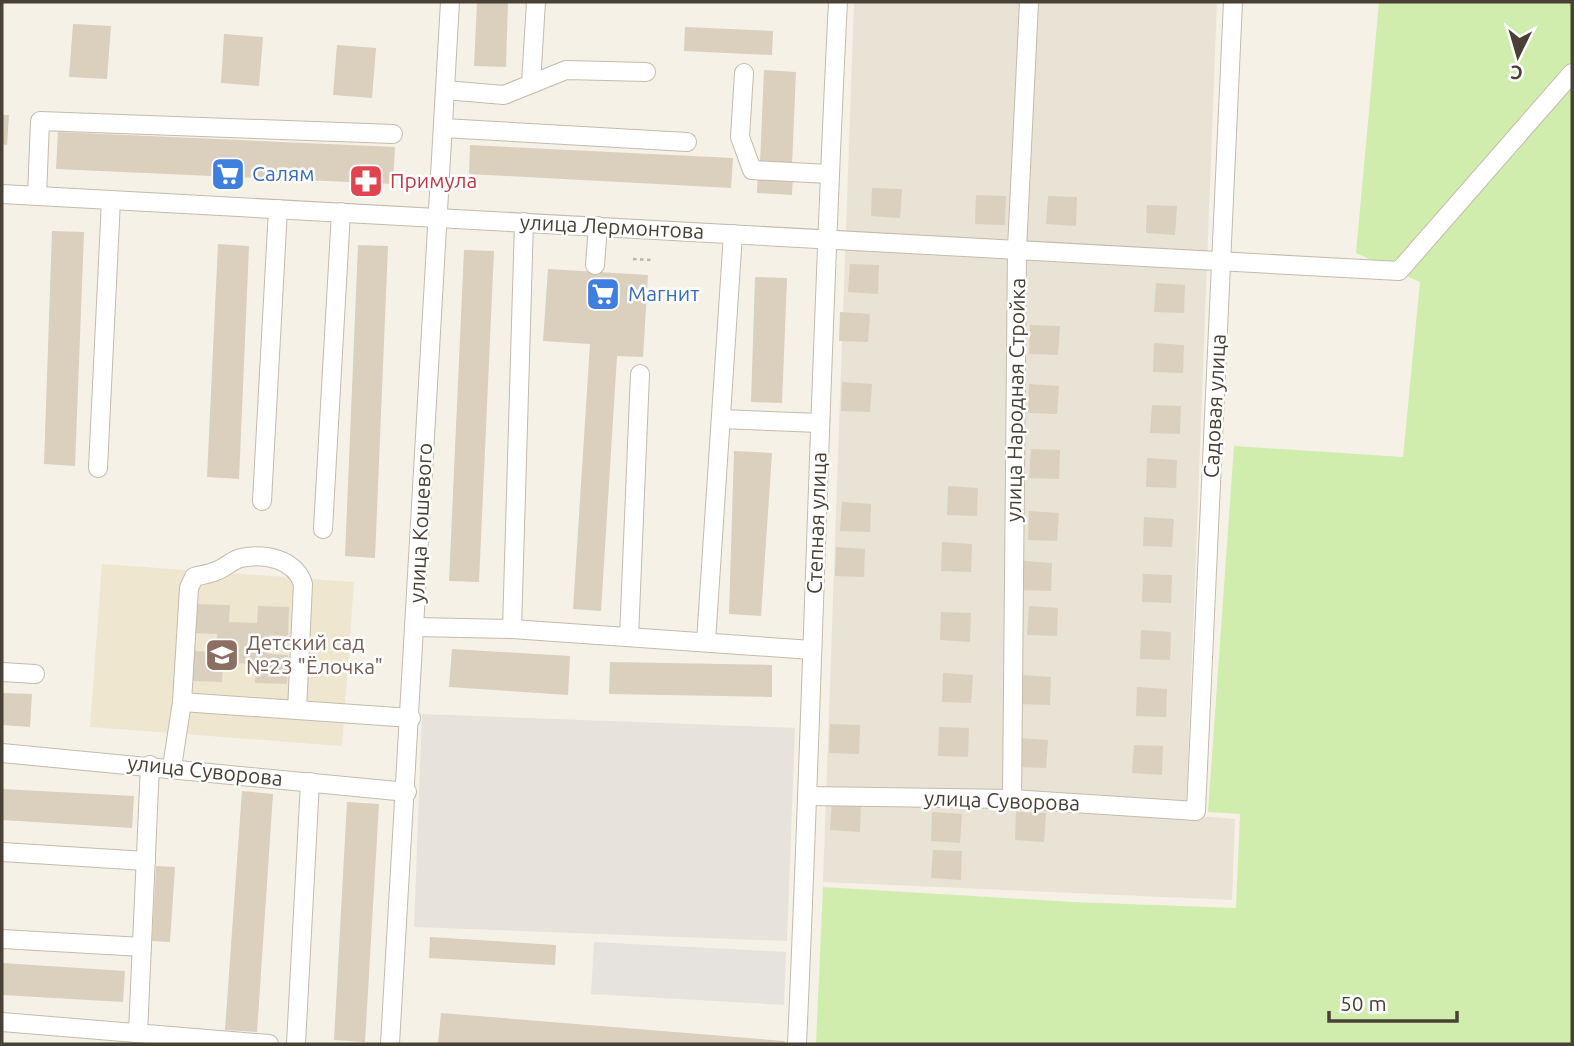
<svg xmlns="http://www.w3.org/2000/svg" width="1574" height="1046" viewBox="0 0 1574 1046" font-family="Ubuntu,sans-serif">
  <rect width="100%" height="100%" fill="#f5f1e7"/>
  <polygon fill="#e9e3d5" points="854,2 1217,2 1186,815 1235,819 1232,900 823,882"/>
  <polygon fill="#e7e2dc" points="422,714 795,728 787,941 414,927"/>
  <polygon fill="#efe6d0" points="102,564 354,582 342,746 90,727"/>
  <polygon fill="#d0edad" points="1379,2 1572,2 1572,1044 816,1044 823,887 1073,902 1236,908 1240,814 1208,812 1234,446 1403,457 1420,282 1356,253"/>
  <polygon fill="#e6e3df" points="594,942 786,952 784,1005 591,994"/>
  <g fill="#dbcfbe">
    <polygon points="477,2 508,2 506,67 474,66"/>
    <polygon points="73,24 111,26 107,79 69,77"/>
    <polygon points="685,27 773,31 772,55 684,51"/>
    <polygon points="224,34 263,37 259,86 221,83"/>
    <polygon points="337,45 376,48 372,98 333,95"/>
    <polygon points="764,70 796,72 792,165 760,164"/>
    <polygon points="2,115 9,115 7,145 2,144"/>
    <polygon points="58,132 395,147 393,184 56,169"/>
    <polygon points="470,145 733,158 731,188 469,174"/>
    <polygon points="758,172 793,173 792,195 757,193"/>
    <polygon points="872,188 902,189 900,218 871,216"/>
    <polygon points="976,195 1006,196 1005,225 975,224"/>
    <polygon points="1048,196 1077,197 1076,226 1046,224"/>
    <polygon points="1147,205 1177,206 1175,235 1146,233"/>
    <polygon points="52,231 84,232 75,466 44,464"/>
    <polygon points="218,244 249,246 239,479 207,477"/>
    <polygon points="358,245 388,246 375,558 345,556"/>
    <polygon points="464,250 494,251 479,582 449,581"/>
    <polygon points="850,264 879,265 878,294 848,292"/>
    <polygon points="548,269 648,275 643,357 617,356 601,611 573,609 590,344 543,341"/>
    <polygon points="755,277 787,278 782,403 751,402"/>
    <polygon points="1156,283 1185,285 1184,313 1154,312"/>
    <polygon points="840,312 870,314 868,342 839,341"/>
    <polygon points="1030,325 1060,326 1058,355 1029,354"/>
    <polygon points="1154,343 1184,345 1183,373 1153,372"/>
    <polygon points="842,382 872,384 870,412 841,411"/>
    <polygon points="1029,384 1059,386 1057,414 1028,413"/>
    <polygon points="1152,405 1181,406 1180,434 1150,433"/>
    <polygon points="1031,449 1060,450 1059,479 1029,478"/>
    <polygon points="734,451 772,453 761,616 729,614"/>
    <polygon points="1147,458 1177,460 1176,488 1146,487"/>
    <polygon points="948,486 978,488 977,516 947,515"/>
    <polygon points="842,502 871,504 870,532 840,531"/>
    <polygon points="1029,511 1059,513 1057,541 1028,540"/>
    <polygon points="1144,517 1174,519 1172,547 1143,546"/>
    <polygon points="942,542 972,544 971,572 941,571"/>
    <polygon points="836,547 865,549 864,577 835,576"/>
    <polygon points="1023,561 1052,563 1051,591 1021,590"/>
    <polygon points="1143,574 1172,575 1171,603 1142,602"/>
    <polygon points="195,604 230,605 229,622 257,623 258,606 289,607 288,636 269,635 269,654 288,655 287,684 255,683 256,664 223,663 222,682 192,681 193,651 216,652 217,634 194,633"/>
    <polygon points="1029,606 1058,608 1057,636 1027,635"/>
    <polygon points="941,612 971,613 970,642 940,640"/>
    <polygon points="1141,630 1171,632 1170,660 1140,659"/>
    <polygon points="452,649 570,656 568,695 449,687"/>
    <polygon points="610,662 772,665 772,697 609,694"/>
    <polygon points="943,673 973,675 971,703 942,702"/>
    <polygon points="1022,675 1051,677 1050,705 1020,704"/>
    <polygon points="1137,687 1167,689 1166,717 1136,716"/>
    <polygon points="2,693 32,694 30,727 2,725"/>
    <polygon points="830,724 860,725 859,754 829,753"/>
    <polygon points="939,727 969,728 968,757 938,756"/>
    <polygon points="1018,738 1048,740 1046,768 1017,767"/>
    <polygon points="1134,745 1163,746 1162,775 1132,773"/>
    <polygon points="2,789 134,796 132,828 2,820"/>
    <polygon points="242,791 273,794 257,1032 225,1030"/>
    <polygon points="347,802 379,804 365,1042 334,1040"/>
    <polygon points="832,802 861,803 860,832 830,830"/>
    <polygon points="932,812 962,814 960,843 931,841"/>
    <polygon points="1016,812 1046,813 1044,842 1015,840"/>
    <polygon points="933,850 962,851 961,880 931,878"/>
    <polygon points="156,866 175,867 170,942 152,941"/>
    <polygon points="430,937 556,945 555,965 429,958"/>
    <polygon points="2,963 125,971 123,1002 2,995"/>
    <polygon points="441,1013 785,1041 785,1044 438,1044"/>
  </g>
  <g fill="none" stroke-linecap="round" stroke-linejoin="round">
    <g stroke="#c4bbac" stroke-width="20">
      <g id="minor">
        <polyline points="744,73 740,137 752,170 829,174"/>
        <polyline points="531,83 536,2"/>
        <polyline points="445,90 504,95 566,70 646,72"/>
        <polyline points="443,128 687,142"/>
        <polyline points="2,194 1399,271 1572,73"/>
        <polyline points="37,196 40,121 393,134"/>
        <polyline points="595,265 598,226"/>
        <polyline points="721,419 820,423"/>
        <polyline points="98,468 111,200"/>
        <polyline points="262,501 278,209"/>
        <polyline points="323,529 341,212"/>
        <polyline points="415,627 512,629 812,650"/>
        <polyline points="512,629 524,222"/>
        <polyline points="629,637 640,374"/>
        <polyline points="706,642 733,234"/>
        <polyline points="2,672 35,674"/>
        <path d="M 182,702 L 189,588 L 194,577 C 201,575 209,574 216,571 C 225,568 232,560 241,558 C 265,553 295,559 303,584 L 297,710"/>
        <polyline points="2,753 407,792"/>
        <polyline points="172,767 182,702 411,718"/>
        <polyline points="809,796 1012,799 1196,811 1233,2"/>
        <polyline points="1012,799 1017,249 1029,2"/>
        <polyline points="2,852 146,861"/>
        <polyline points="2,939 142,947"/>
        <polyline points="2,1022 269,1044"/>
        <polyline points="138,1033 150,765"/>
        <polyline points="296,1044 310,782"/>
        <polyline points="390,1044 450,2"/>
        <path d="M 797,1044 C 813,697 820,349 838,2"/>
      </g>
    </g>
    <polyline stroke="#c4b499" stroke-width="2.5" stroke-dasharray="3.5 3.5" stroke-linecap="butt" points="633,259 651,260"/>
    <use href="#minor" stroke="#fff" stroke-width="18"/>
  </g>
  <defs>
    <g id="supermarket-square" transform="scale(1.75)"><rect x="-9" y="-9" width="18" height="18" rx="4" fill="#3f7fe0" stroke="#fff"/><path d="M-6-5.5h2.5l.6 2H6L4.5 2H-2.5L-4.4-4H-6ZM-1.5 3.2a1.3 1.3 0 1 0 .1 0ZM3 3.2a1.3 1.3 0 1 0 .1 0Z" fill="#fff"/></g>
    <g id="pharmacy-square" transform="scale(1.75)"><rect x="-9" y="-9" width="18" height="18" rx="4" fill="#e0444e" stroke="#fff"/><path d="M-2-6h4v4h4v4h-4v4h-4v-4h-4v-4h4Z" fill="#fff"/></g>
    <g id="school-square" transform="scale(1.75)"><rect x="-9" y="-9" width="18" height="18" rx="4" fill="#8d6e63" stroke="#fff"/><path d="M0-5L7-2L0 1L-7-2ZM-4 1L0 2.5L4 1V4Q0 6-4 4Z" fill="#fff"/></g>
  </defs>
  <g fill-rule="evenodd">
    <use href="#supermarket-square" x="228" y="174"/>
    <use href="#pharmacy-square" x="366" y="181"/>
    <use href="#supermarket-square" x="603" y="294"/>
    <use href="#school-square" x="222" y="655"/>
  </g>
  <g text-anchor="middle" stroke-width="5" stroke-linejoin="round" paint-order="stroke">
    <g font-size="21" fill="#366cbe" stroke="#fff" text-anchor="start">
      <text x="252" y="181">Салям</text>
      <text x="628" y="301">Магнит</text>
    </g>
    <g font-size="21" fill="#be3a42" stroke="#fff" text-anchor="start">
      <text x="390" y="188">Примула</text>
    </g>
    <g font-size="21" fill="#494135" stroke="#fff">
      <text transform="translate(612 227) rotate(3)" y="7">улица Лермонтова</text>
      <text transform="translate(1016 400) rotate(-89)" y="7">улица Народная Стройка</text>
      <text transform="translate(1215 406) rotate(-87)" y="7">Садовая улица</text>
      <text transform="translate(421 523) rotate(-87)" y="7">улица Кошевого</text>
      <text transform="translate(817 523) rotate(-88)" y="7">Степная улица</text>
      <text transform="translate(205 771) rotate(6)" y="7">улица Суворова</text>
      <text transform="translate(1002 801) rotate(2)" y="7">улица Суворова</text>
    </g>
    <g font-size="21" fill="#785e54" stroke="#fff" text-anchor="start">
      <text x="246" y="650">Детский сад<tspan x="246" dy="24">№23 "Ёлочка"</tspan></text>
    </g>
  </g>
  <rect width="1574" height="1046" fill="none" stroke="#494135" stroke-width="7"/>
  <g transform="translate(1518 56) rotate(185)" stroke="#ffffff" stroke-width="5" paint-order="stroke">
  <path d="M0-5L12 26L0 18L-12 26Z" fill="#494135"/>
  <text y="-10" font-size="19" font-weight="bold" text-anchor="middle" fill="#494135">С</text>
  </g>
  <path d="M1329 1011v10h128v-10" fill="none" stroke="#494135" stroke-width="3.5"/>
  <text x="1340" y="1011" font-size="21" fill="#494135" stroke="#ffffff" stroke-width="5" paint-order="stroke">50 m</text>
</svg>
